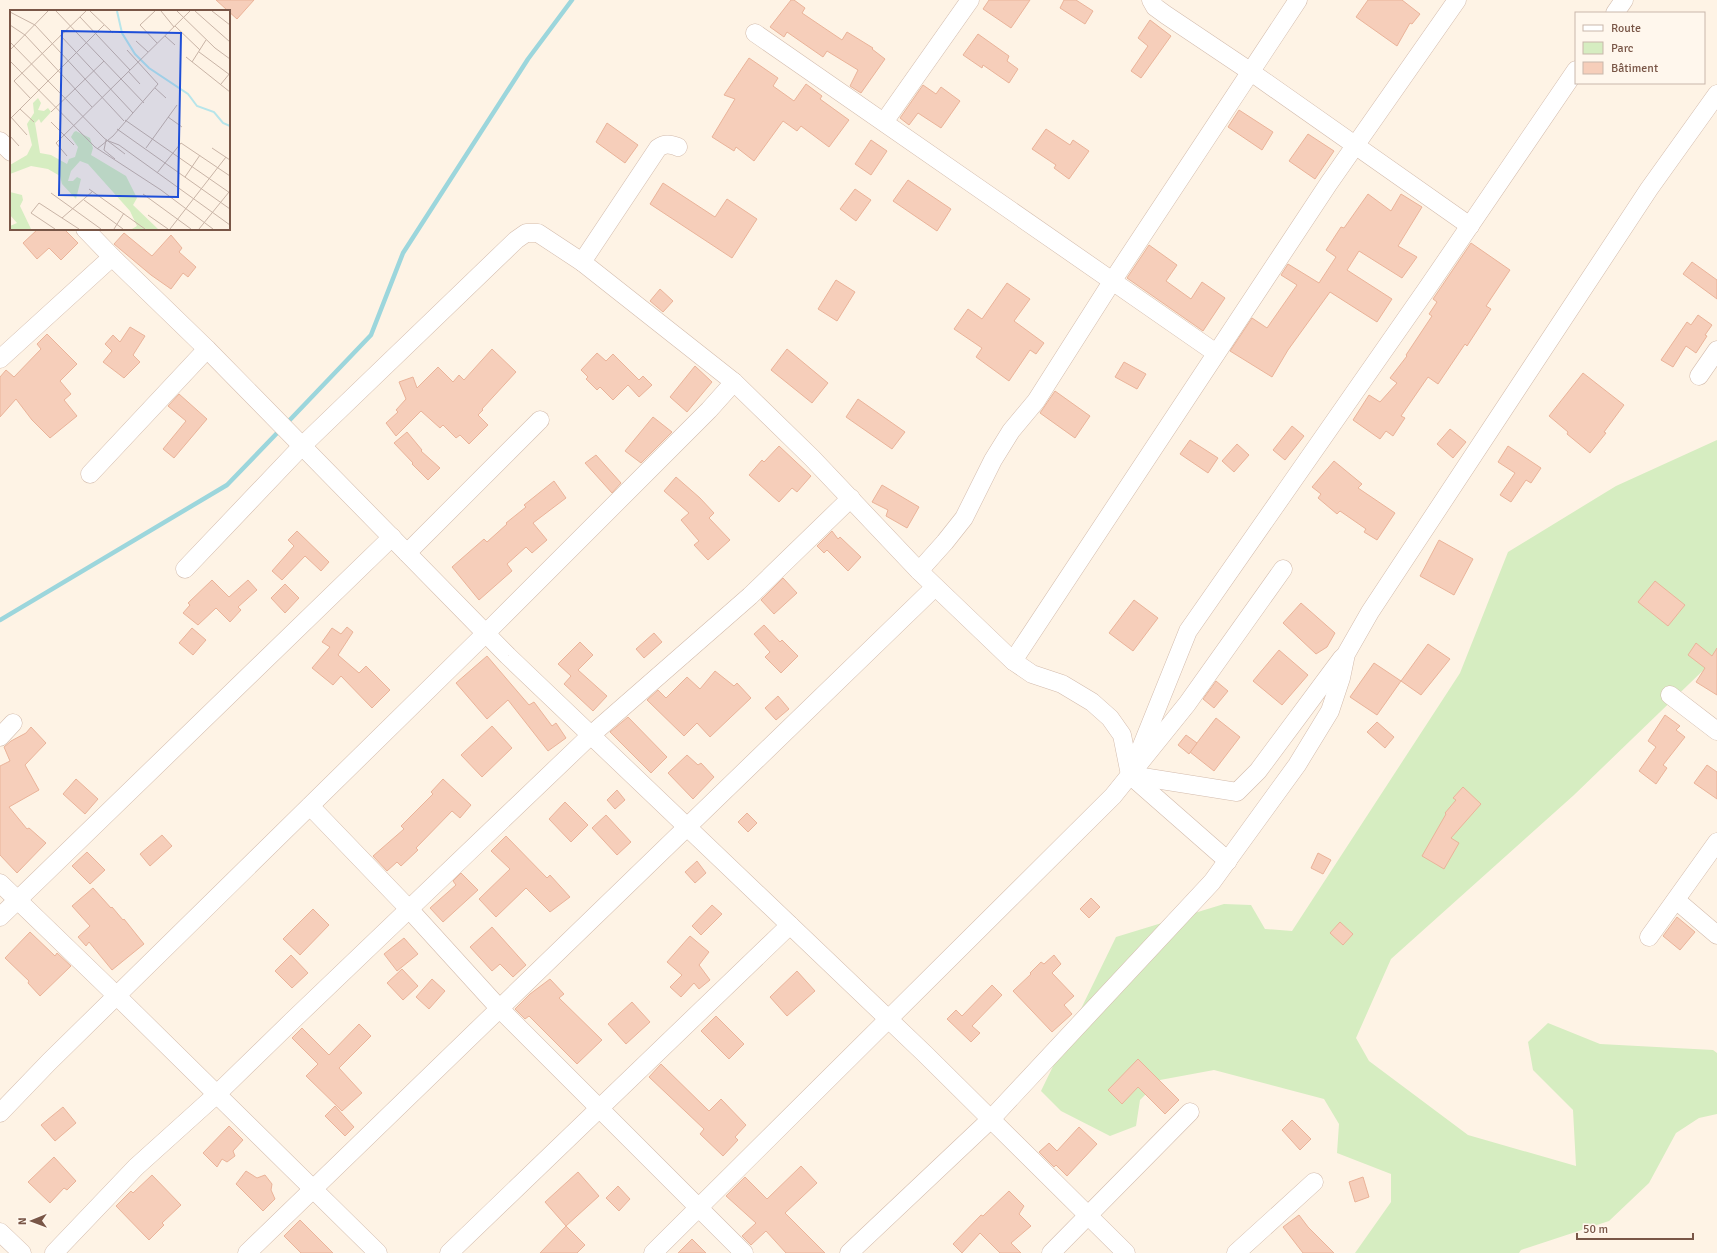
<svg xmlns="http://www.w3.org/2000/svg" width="1717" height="1253" viewBox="0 0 1717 1253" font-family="Signika,sans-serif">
  <rect width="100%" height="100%" fill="#fef3e5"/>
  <polygon fill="#d6edc1" points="1717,440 1717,657 1574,795 1391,959 1356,1038 1369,1061 1468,1135 1576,1166 1573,1110 1533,1070 1528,1042 1548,1023 1600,1044 1713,1050 1717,1053 1717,1114 1699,1118 1676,1133 1649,1183 1609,1221 1521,1250 1519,1253 1355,1253 1391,1202 1391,1174 1337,1153 1339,1124 1324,1099 1214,1070 1160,1080 1140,1100 1136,1126 1110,1136 1061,1111 1041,1091 1116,937 1224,904 1251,905 1265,929 1292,931 1460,673 1508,552 1616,486"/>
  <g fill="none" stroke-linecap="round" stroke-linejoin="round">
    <g stroke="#9cd6dc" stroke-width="4.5">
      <polyline points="285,425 371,335 403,253 528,59 572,0"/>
      <polyline points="0,620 227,485 280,430"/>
    </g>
  </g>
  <g fill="#f6ceba" stroke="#eab399">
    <polygon points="216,0 254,0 237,19"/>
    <polygon points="791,0 794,0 805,8 802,13 842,40 847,32 873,48 872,49 885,59 861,93 850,86 858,70 827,51 823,57 787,32 784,37 770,27"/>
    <polygon points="989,0 1030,0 1011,28 983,9"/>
    <polygon points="1064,0 1076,0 1093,11 1085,24 1060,8"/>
    <polygon points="1368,0 1402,0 1420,14 1412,24 1410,23 1397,46 1356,17"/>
    <polygon points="1150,20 1171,36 1141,78 1131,71 1148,46 1138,38"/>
    <polygon points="978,34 1009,56 1007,61 1018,69 1009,83 983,65 982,68 963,55"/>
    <polygon points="749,58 778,78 773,86 794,101 806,84 822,96 820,99 849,120 829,147 801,126 797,131 783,121 754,161 736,147 734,151 712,137 735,99 724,95"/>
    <polygon points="923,85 936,94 941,87 960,101 941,128 918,113 909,125 900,118"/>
    <polygon points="1239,110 1273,132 1262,150 1228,127"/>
    <polygon points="607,123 638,145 625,163 596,142"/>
    <polygon points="1046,129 1070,145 1073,140 1089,151 1069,179 1054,168 1056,165 1032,149"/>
    <polygon points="1308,134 1334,151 1315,179 1289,161"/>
    <polygon points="871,140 887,151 871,175 855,164"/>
    <polygon points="908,180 951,209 937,231 893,201"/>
    <polygon points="663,183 715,217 727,199 757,219 732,258 650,204"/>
    <polygon points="855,189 871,200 856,221 840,209"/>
    <polygon points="1368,194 1391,211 1401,194 1422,207 1398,246 1417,257 1402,278 1359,251 1347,270 1392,299 1377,322 1330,292 1288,350 1272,377 1230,351 1252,318 1267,328 1297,285 1281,275 1288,264 1319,283 1336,257 1326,250 1341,227 1344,228"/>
    <polygon points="38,229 64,229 78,243 61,260 49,248 37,259 23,243"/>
    <polygon points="124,233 152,256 171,235 182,248 179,252 196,267 188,277 183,273 171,289 151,275 114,244"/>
    <polygon points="1471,243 1510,270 1486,306 1491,309 1467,346 1465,344 1438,384 1428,377 1401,416 1405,418 1393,436 1386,431 1380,439 1353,420 1369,395 1380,402 1397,383 1390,378 1407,356 1406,355 1432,316 1429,314 1437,302 1433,299"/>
    <polygon points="1149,245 1177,265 1166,281 1191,299 1202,282 1225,298 1203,331 1127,278"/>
    <polygon points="1692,262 1717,280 1717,299 1683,274"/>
    <polygon points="836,280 855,292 837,321 818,309"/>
    <polygon points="1007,283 1030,299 1014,321 1044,343 1036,354 1030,350 1009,381 976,357 982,348 954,329 968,309 982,319"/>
    <polygon points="660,289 673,301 663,312 650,301"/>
    <polygon points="1698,315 1712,325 1705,335 1707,336 1696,353 1686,346 1673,367 1661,360 1687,322 1691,325"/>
    <polygon points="130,327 145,336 133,355 140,362 124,378 103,362 112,351 105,344 113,335 120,342"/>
    <polygon points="47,334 77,364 60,381 71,394 64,400 77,416 50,438 32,420 16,399 0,417 0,377 6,370 14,377 41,349 37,344"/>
    <polygon points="492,349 516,372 482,409 483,410 478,415 488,425 469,444 460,435 456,438 443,425 440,428 421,411 396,436 386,423 398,412 396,410 406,399 399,382 413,377 417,388 438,367 453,382 459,375 464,380"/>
    <polygon points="787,349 828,383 812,403 771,370"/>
    <polygon points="597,353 606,361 613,354 639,380 643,376 652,385 639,397 628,385 613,400 600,387 597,390 586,379 588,377 581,370"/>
    <polygon points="1124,362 1146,374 1137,389 1115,377"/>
    <polygon points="695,366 712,382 687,412 670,397"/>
    <polygon points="1583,373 1624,405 1604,432 1606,433 1590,453 1567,434 1568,432 1549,416"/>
    <polygon points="1055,391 1090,416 1075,438 1040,413"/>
    <polygon points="179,394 207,419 174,458 163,449 186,421 168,406"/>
    <polygon points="858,399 905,432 892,449 846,417"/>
    <polygon points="653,417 672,432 641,463 625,451"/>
    <polygon points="1292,426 1304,436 1285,460 1273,450"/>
    <polygon points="1450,429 1466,442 1453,458 1437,444"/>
    <polygon points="407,432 422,450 421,451 440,468 428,480 412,464 413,463 394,443"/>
    <polygon points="1190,440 1218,458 1208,473 1180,454"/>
    <polygon points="1237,444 1249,455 1234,472 1222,461"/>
    <polygon points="779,446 811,476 797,492 792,488 779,502 749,475 762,460 764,462"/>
    <polygon points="1508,446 1541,468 1531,483 1526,480 1511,502 1500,495 1515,473 1498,462"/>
    <polygon points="596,455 621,483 612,493 585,463"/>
    <polygon points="1334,461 1362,484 1358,488 1395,513 1377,540 1364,532 1366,529 1340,511 1337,514 1318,498 1321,494 1312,487"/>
    <polygon points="676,477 700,498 714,513 709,518 730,540 708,560 694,545 699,541 681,520 689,513 664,491"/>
    <polygon points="554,481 566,498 533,523 547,540 532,553 526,547 507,564 512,571 479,600 452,567 484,539 487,542 507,524 506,523 526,507 524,505"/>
    <polygon points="882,485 919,507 907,528 886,516 888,510 872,502"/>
    <polygon points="297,531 329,562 321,571 305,556 282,580 272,571 294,546 288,540"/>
    <polygon points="832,531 838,539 840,537 861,557 848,571 827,550 824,553 817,546"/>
    <polygon points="1439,540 1473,559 1454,595 1420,576"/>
    <polygon points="783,578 797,593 774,614 761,600"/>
    <polygon points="212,580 229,597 248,580 257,590 238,607 241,610 230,622 216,608 198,625 183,613 190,605 188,603"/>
    <polygon points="1655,581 1685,605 1668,626 1638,602"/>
    <polygon points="285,584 299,598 285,613 271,598"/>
    <polygon points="1134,600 1158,618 1133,651 1109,633"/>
    <polygon points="1301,603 1335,633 1327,647 1316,654 1283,623"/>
    <polygon points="764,625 780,642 782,640 798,656 781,673 765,657 770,652 754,634"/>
    <polygon points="347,627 353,632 338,655 359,673 366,666 390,690 372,708 341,676 333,685 312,668 330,647 322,642 332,628 341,634"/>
    <polygon points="192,628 206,640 193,655 179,643"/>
    <polygon points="654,633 662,642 644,658 636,649"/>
    <polygon points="580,642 593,655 578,670 607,696 593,711 564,684 571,676 558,664"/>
    <polygon points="1696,643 1712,656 1717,648 1717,695 1696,682 1705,668 1688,655"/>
    <polygon points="1428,644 1450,659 1421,695 1401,681"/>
    <polygon points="1279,650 1308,675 1282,705 1253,681"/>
    <polygon points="487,656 529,705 534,702 552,726 556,723 566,738 548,751 508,700 487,719 456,683"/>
    <polygon points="1374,663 1401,681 1377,715 1350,697"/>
    <polygon points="715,671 734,686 737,683 751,698 710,737 697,723 684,736 647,700 658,690 666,698 687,677 700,689"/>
    <polygon points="1216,681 1228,691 1214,708 1203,699"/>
    <polygon points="778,696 789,709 776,720 765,708"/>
    <polygon points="1665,715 1680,726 1676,730 1685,737 1663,765 1667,768 1656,784 1639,771 1656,747 1648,741"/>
    <polygon points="628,717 667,757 651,773 610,732"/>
    <polygon points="1216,718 1240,737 1214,771 1190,752"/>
    <polygon points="1377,722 1394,737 1385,748 1367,732"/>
    <polygon points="492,726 512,748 482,777 461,755"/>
    <polygon points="31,727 46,743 25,765 39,790 9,807 27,829 29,828 46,843 17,873 0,855 0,766 10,761 4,747 11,741 26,733"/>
    <polygon points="1186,735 1197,743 1189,754 1178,745"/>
    <polygon points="687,755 698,765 701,763 714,777 693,799 668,773"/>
    <polygon points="1707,765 1717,772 1717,799 1694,783"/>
    <polygon points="76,779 98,799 85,814 63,794"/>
    <polygon points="443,779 471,805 460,818 452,811 416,848 418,850 401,866 397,862 387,871 373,856 404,829 401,826 433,794 431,792"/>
    <polygon points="1463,787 1481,804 1451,838 1459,843 1444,869 1422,856 1446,814 1445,813 1456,800 1453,798"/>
    <polygon points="617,790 625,800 615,809 607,800"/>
    <polygon points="565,802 588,825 571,842 549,819"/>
    <polygon points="747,813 757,823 748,832 738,822"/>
    <polygon points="606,815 631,842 617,855 592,828"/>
    <polygon points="162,835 172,846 150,866 140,854"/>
    <polygon points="506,836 547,878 550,875 570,897 550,912 526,888 496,917 479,899 510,869 491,851"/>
    <polygon points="87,852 105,870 90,884 72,866"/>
    <polygon points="1318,853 1331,860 1323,874 1311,868"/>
    <polygon points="697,861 706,873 695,883 685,872"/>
    <polygon points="461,873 478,890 443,922 430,908 456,885 453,881"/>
    <polygon points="93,888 111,908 112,907 123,920 124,919 144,944 112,970 89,942 86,946 78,937 90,926 72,906"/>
    <polygon points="1091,898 1100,907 1089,918 1080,909"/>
    <polygon points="712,905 722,914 701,935 692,926"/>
    <polygon points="313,909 329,925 300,955 283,939"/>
    <polygon points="1677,917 1695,932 1680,950 1663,936"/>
    <polygon points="1340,922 1353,934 1343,945 1330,933"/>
    <polygon points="492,927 526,965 513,977 500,964 492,971 470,947"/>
    <polygon points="30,932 55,956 57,953 71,966 40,996 28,983 29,981 5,958"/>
    <polygon points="690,936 709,952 699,965 710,980 699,989 694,983 681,997 670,987 682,975 667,962"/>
    <polygon points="404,938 418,954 397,971 384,954"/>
    <polygon points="291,955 308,973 292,988 275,971"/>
    <polygon points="1054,955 1061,964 1052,973 1074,996 1064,1005 1072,1014 1052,1032 1013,991 1031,974 1030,973 1041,962 1044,964"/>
    <polygon points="402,969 418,986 403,1000 387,983"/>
    <polygon points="797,971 815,991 787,1016 770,997"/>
    <polygon points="432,979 445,991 429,1009 416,997"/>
    <polygon points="550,979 564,994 559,998 602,1040 577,1064 529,1016 525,1019 515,1009 530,994"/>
    <polygon points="992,985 1002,995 972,1026 980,1033 971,1042 947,1019 956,1010 962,1016"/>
    <polygon points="632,1002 650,1022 626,1044 608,1024"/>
    <polygon points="716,1016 744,1044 729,1059 701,1031"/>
    <polygon points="359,1024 371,1036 339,1068 362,1093 342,1111 306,1076 318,1064 292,1038 302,1028 329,1055"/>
    <polygon points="1138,1059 1179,1100 1165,1114 1138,1087 1122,1104 1108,1090"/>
    <polygon points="661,1064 709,1111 721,1099 746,1125 735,1137 738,1140 723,1156 700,1134 704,1129 649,1077"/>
    <polygon points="335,1106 354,1127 345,1136 325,1116"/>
    <polygon points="63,1107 76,1123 55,1141 41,1125"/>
    <polygon points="1292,1120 1311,1139 1300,1150 1282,1130"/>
    <polygon points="229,1126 243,1140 233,1151 235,1156 227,1162 222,1159 217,1167 203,1153"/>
    <polygon points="1079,1127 1097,1144 1067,1176 1056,1165 1054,1167 1039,1152 1049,1143 1057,1151"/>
    <polygon points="54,1157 76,1181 67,1190 64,1188 50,1203 28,1182"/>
    <polygon points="801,1166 817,1183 785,1213 825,1253 786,1253 766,1231 751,1245 742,1236 756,1223 726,1196 745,1177 767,1199"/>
    <polygon points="246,1171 257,1178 265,1175 272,1184 271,1190 275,1199 263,1211 236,1184"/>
    <polygon points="578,1172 599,1196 566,1226 545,1202"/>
    <polygon points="152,1175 181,1205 162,1223 164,1225 149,1240 116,1206 131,1191 133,1193"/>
    <polygon points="1363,1177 1369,1197 1355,1202 1349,1182"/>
    <polygon points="618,1186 630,1199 619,1211 606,1198"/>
    <polygon points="1009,1191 1024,1206 1019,1214 1031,1226 1011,1243 1021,1253 1000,1253 980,1233 962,1253 953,1244 981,1215 983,1216"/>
    <polygon points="1299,1215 1308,1227 1334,1253 1303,1253 1283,1227"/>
    <polygon points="300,1220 333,1253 301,1253 284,1236"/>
    <polygon points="566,1226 585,1245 577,1253 540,1253"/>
    <polygon points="692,1239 706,1253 678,1253"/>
  </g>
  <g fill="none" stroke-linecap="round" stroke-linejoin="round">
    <g stroke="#d3bbac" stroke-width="19">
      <g id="minor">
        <polyline points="1151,0 1155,7 1166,15 1251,72 1470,226"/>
        <polyline points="1615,13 1624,0"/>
        <polyline points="755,33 1216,353"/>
        <polyline points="884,122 970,0"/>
        <polyline points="0,141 11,152"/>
        <polyline points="85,229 112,257 207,349 508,656 925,1054 1126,1253"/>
        <path d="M 582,262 L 658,148 C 665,143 670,144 678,147"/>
        <polyline points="0,359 112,257"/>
        <polyline points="1699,376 1717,350"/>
        <polyline points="90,474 207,349"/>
        <polyline points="407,553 540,420"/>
        <polyline points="185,569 302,446 516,240 526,233 538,233 582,262 734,382 812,458 919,571 1013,661 1032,674 1062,684 1092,702 1110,718 1122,735 1130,775 1228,861"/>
        <polyline points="919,571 945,542 964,518 993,460 1011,431 1036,401 1113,280 1298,0"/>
        <polyline points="1342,658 1258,771 1237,792 1130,775 1188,631 1426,290 1576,70"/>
        <polyline points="1013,661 1329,183 1457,0"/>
        <polyline points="1670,695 1717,731"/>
        <polyline points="0,737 13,723"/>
        <polyline points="310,806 409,909 499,1008 744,1253"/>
        <polyline points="0,883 117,996 378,1253"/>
        <polyline points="1676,900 1717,935"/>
        <polyline points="0,917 392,537"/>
        <polyline points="1649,937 1717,842"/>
        <polyline points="0,1113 49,1062 486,633 709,410 734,382"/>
        <polyline points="0,1232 22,1253"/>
        <polyline points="54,1253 136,1167 217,1094 292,1021 591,735 750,596 851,498"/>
        <polyline points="247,1253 935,587"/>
        <polyline points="449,1253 790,925"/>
        <polyline points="653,1253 1113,796 1187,704 1283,569"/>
        <polyline points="849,1253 991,1119 1212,882 1297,765 1330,711 1341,678 1346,654 1370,612 1649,189 1717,94"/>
        <polyline points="1051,1253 1190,1112"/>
        <polyline points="1236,1253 1314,1182"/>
      </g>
    </g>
    <use href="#minor" stroke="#fff" stroke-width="18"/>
  </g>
  <g transform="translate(10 10)">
    <rect width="220" height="220" fill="#fef3e5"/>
    <path d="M 28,88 L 31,93 L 28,100 L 34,101 L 38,98 L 41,102 L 31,113 L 29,109 L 25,113 L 30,143 L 41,145 L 57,154 L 59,149 L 65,147 L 68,137 L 61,127 L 64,122 L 66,121 L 80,128 L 83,138 L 81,145 L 116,166 L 127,188 L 123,195 L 148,219 L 122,219 L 127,216 L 120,201 L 78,154 L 70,151 L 61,161 L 58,171 L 63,171 L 67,167 L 71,169 L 66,189 L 52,174 L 50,166 L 38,159 L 21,156 L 0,164 L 0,155 L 17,145 L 22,135 L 17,114 L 24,103 L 23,93 ZM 0,182 L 12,185 L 13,190 L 10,196 L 21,219 L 0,219 L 0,216 L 7,213 L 0,205 Z" fill="#d6edc1"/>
    <path fill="none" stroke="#b7e5ea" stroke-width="2" d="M 107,1 L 112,23 L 125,44 L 139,58 L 178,84 L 187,96 L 204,102 L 213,113 L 220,116"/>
    <path fill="none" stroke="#c9b4a6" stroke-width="1" d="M 46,1 L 134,93M 80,1 L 103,23M 145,1 L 130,15 L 147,33M 151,1 L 164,17M 167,1 L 205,38 L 220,49M 185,1 L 220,32M 202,1 L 220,15M 0,2 L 25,15 L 114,111M 70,7 L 120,60M 0,15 L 15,25 L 82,97M 165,16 L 190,40M 50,25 L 123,103M 155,26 L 165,35M 126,31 L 138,42M 0,32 L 94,128 L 115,144M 0,40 L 38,1M 189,42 L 220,65M 176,47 L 220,82M 0,51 L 85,137 L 151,180 L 203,219M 182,52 L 196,30M 118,61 L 130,74M 211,74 L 220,63M 145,78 L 156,88M 21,89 L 4,71 L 76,1M 10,99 L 24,112M 41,102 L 94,51M 0,106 L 17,125M 158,107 L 172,117M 0,109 L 94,15M 115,110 L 220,183M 41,112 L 64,135M 107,119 L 220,199M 0,126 L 9,136M 136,138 L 167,95M 202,138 L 220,150M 87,139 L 103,126 L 148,74 L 117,40M 57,146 L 46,133 L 180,1M 105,149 L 94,140 L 96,130 L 109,135 L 220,215M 147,163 L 171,133 L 220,166M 175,167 L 190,145M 79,179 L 135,219M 41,183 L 91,219M 133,184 L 181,219M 74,190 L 113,219M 138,205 L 158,219M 52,208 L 83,181M 45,219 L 21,203 L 29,193 L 69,219M 104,219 L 114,203M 160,219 L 216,147M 189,219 L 219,182"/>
    <path fill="#1d4ed8" fill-opacity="0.15" stroke="#1d4ed8" stroke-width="2" d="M 52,21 L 171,23 L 168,187 L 49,185 Z"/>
    <rect width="220" height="220" fill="none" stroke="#795647" stroke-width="2"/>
  </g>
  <rect x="1575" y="12" width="130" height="72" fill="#fff7ed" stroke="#c9b7ab"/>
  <rect x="1583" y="25" width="20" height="6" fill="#ffffff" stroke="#c9b7ab"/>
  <text x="1611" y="32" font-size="12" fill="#795647">Route</text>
  <rect x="1583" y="42" width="20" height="12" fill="#d6edc1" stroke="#c9b7ab"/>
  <text x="1611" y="52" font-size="12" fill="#795647">Parc</text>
  <rect x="1583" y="62" width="20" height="12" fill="#f6ceba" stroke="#c9b7ab"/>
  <text x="1611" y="72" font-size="12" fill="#795647">Bâtiment</text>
  <g transform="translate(32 1221) rotate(269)" stroke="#fff7ed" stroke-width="3" paint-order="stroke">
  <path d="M0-3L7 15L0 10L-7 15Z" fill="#795647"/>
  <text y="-6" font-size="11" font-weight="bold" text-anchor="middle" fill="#795647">N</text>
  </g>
  <path d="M1577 1233v6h116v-6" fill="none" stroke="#795647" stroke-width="2"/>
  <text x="1583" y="1233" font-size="12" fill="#795647" stroke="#fff7ed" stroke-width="3" paint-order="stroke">50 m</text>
</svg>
